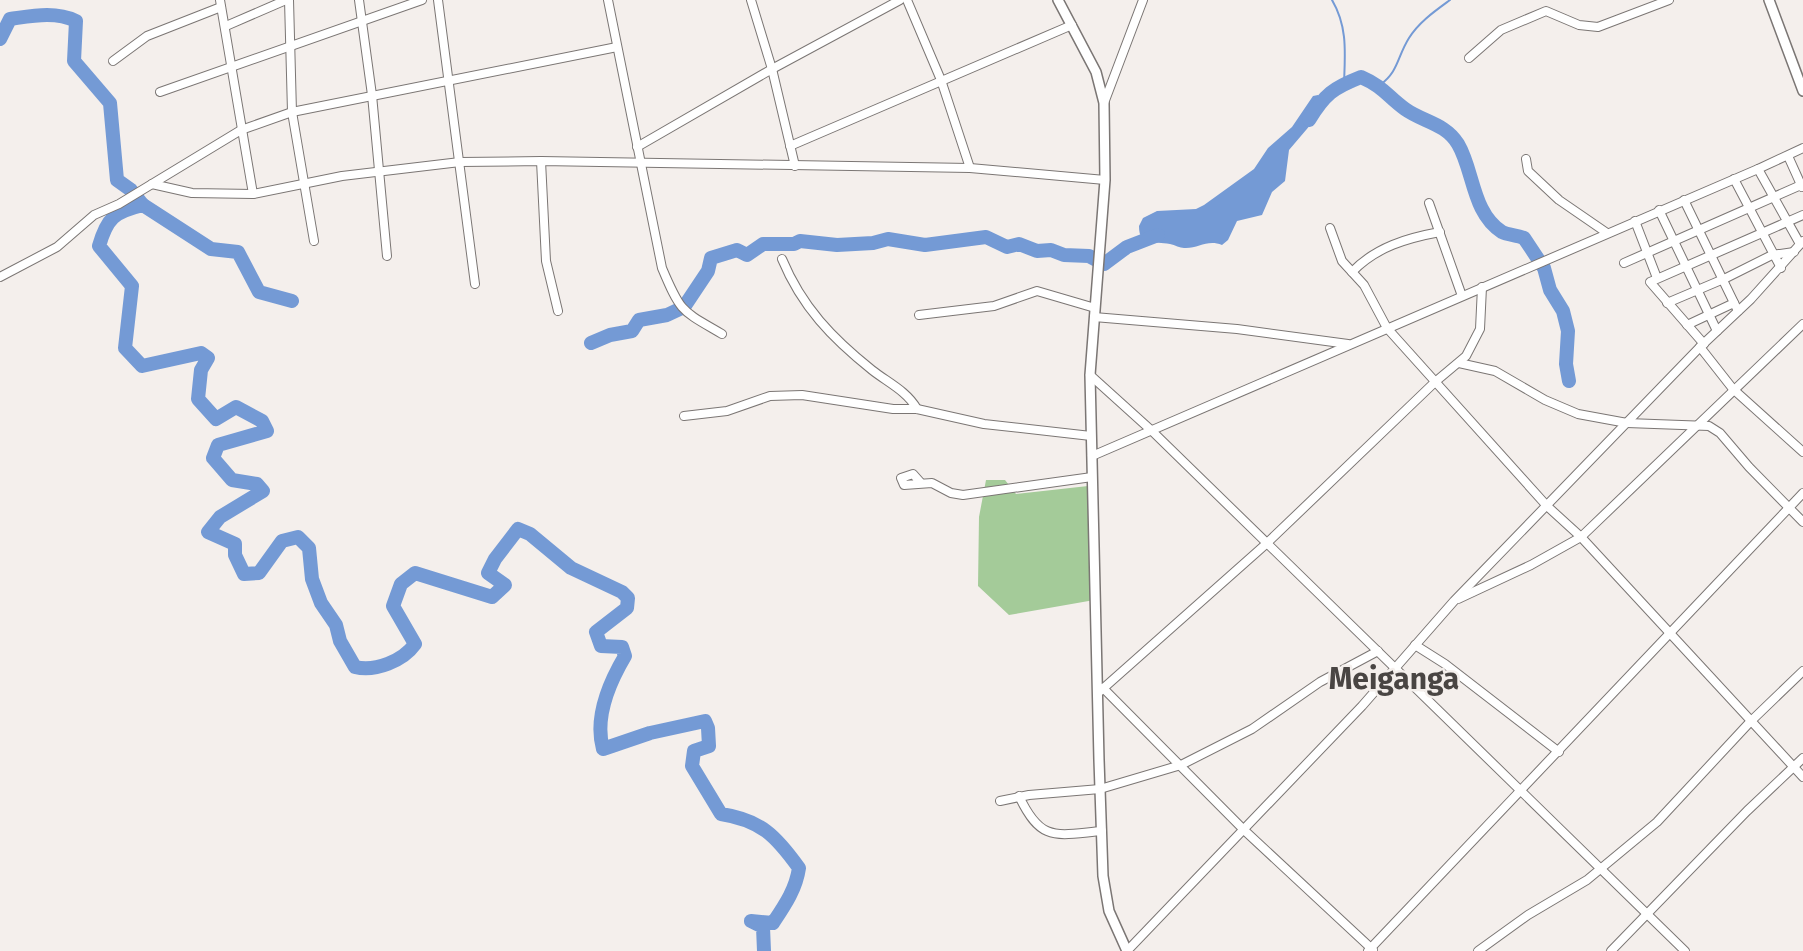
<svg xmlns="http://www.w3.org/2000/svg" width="1803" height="951" viewBox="0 0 1803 951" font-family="'Fira Sans',sans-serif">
  <rect width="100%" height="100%" fill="#f4efec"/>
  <polygon fill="#a4cb99" points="986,480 1005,480 1016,494 1097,485 1100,599 1009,615 978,586 979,517"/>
  <path fill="#749ad5" d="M 1318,95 L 1320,98 L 1312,123 L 1289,150 L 1285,181 L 1272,192 L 1262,215 L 1237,221 L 1228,240 L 1222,245 C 1207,239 1198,249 1184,248 C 1180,248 1175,245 1170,244 C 1154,241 1139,248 1139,226 L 1143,218 L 1157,211 L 1196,209 L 1204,205 L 1254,169 L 1268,148 L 1292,127 L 1313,96 Z"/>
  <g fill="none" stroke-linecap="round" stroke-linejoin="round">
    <g stroke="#749ad5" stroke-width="2">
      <path d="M 1332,0 C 1348,27 1345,54 1344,84"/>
      <path d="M 1380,85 C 1399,71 1397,57 1409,38 C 1419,22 1435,11 1450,0"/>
    </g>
    <g stroke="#749ad5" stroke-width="14">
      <path d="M 0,39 L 10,19 C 32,16 55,11 76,21 L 74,61 L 110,103 L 117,180 L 131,190 L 143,205"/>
      <path d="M 1309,120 C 1325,94 1333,88 1361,77 C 1384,87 1387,96 1405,109 C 1423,122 1445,123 1458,144 C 1474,171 1472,213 1502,232 C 1508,235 1517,235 1524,238 L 1544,268 L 1550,290 L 1563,311 L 1568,331 L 1566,364 L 1569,381"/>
      <path d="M 292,301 L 259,292 L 238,252 L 211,249 L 143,205 C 114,212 107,218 99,246 L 132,286 L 125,348 L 142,366 L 201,353 L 208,358 L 201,370 L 198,399 L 216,419 L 236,407 L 262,421 L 267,431 L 218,445 L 213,458 L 232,480 L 257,484 L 263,491 L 220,517 L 208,532 L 235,544 L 235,555 L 244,574 L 259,573 L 282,541 L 298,537 L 309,548 L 312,579 L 321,603 L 336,625 L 340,641 L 355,667 C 375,672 403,661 415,644 L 393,606 L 401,584 L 415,573 L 492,597 L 505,585 L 488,573 L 495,559 L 518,529 L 530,534 L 571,568 L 622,592 L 628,598 L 627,608 L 596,632 L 601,646 L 622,647 L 625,656 C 609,683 594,717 603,749 L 650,733 L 705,721 L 708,728 L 709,746 L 694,751 L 692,766 L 721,814 C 761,820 776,836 799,868 C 796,889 785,905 773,923 L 751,921 L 763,927 L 764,951"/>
      <polyline points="591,343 610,335 632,331 639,320 667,315 684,307 708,271 711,258 737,250 747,255 763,244 794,244 800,241 837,245 873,243 888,239 925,245 986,237 1007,247 1019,244 1037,251 1051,250 1064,255 1089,256 1104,264 1127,247 1158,235"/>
    </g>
    <g stroke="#7b7674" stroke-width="10">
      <g id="minor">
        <polyline points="220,0 253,194"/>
        <polyline points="289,0 292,112 314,241"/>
        <polyline points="359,0 372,95 387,256"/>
        <polyline points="438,0 475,284"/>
        <path d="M 608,0 L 662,268 C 681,313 681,310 722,334"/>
        <polyline points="751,0 772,69 795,166"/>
        <polyline points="907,0 941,80 970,168"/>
        <polyline points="226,26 286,0"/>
        <polyline points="1469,58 1501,30 1546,11 1579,25 1598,27 1669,0"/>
        <polyline points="113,61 147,36 221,7"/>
        <polyline points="160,92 422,0"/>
        <polyline points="1104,103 1143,0"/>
        <polyline points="790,146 1072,25"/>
        <polyline points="637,147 772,69 900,0"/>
        <polyline points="1788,156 1802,187"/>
        <polyline points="1526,159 1528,171 1559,200 1607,233"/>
        <polyline points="541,161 546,261 558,311"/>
        <polyline points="1758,169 1800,244"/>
        <polyline points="1734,179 1781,268"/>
        <polyline points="152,184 192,193 253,194 342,176 460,162 541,161 970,168 1105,180"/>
        <polyline points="1684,200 1738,311"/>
        <polyline points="1429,203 1462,296"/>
        <polyline points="1659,210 1717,331"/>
        <polyline points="1635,221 1657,278"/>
        <polyline points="1330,228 1342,261 1364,285 1387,328 1547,506 1581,537 1803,777"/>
        <path d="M 782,259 C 802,307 832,338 872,370 C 887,382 907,391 917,409"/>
        <polyline points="1624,263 1801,185"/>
        <path d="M 1352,272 C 1376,247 1407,238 1440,232"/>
        <polyline points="0,277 57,247 94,215 119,204 241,130 292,112 617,47"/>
        <polyline points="1667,303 1726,278 1772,255 1794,252"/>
        <polyline points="919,315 994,306 1037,291 1095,308"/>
        <polyline points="1094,317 1237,329 1348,344"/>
        <polyline points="1687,325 1734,303"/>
        <polyline points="1704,344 1650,282 1803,215"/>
        <polyline points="1700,347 1733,389 1803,452"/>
        <polyline points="1459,363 1495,371 1545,400 1578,414 1627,423 1709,426 1720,433 1749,467 1803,522"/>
        <polyline points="1090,375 1152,431 1685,951"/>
        <polyline points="684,416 727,411 770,396 802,395 893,409 917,409 984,424 1091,436"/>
        <polyline points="1092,456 1758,169 1803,148"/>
        <polyline points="921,483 913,474 901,478 904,485 932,483 951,493 963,495 1092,477"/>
        <polyline points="1458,599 1531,565 1581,537 1803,324"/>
        <polyline points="1415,645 1445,664 1559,752"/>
        <polyline points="1103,688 1244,830 1373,950"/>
        <polyline points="1098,693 1266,544 1435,382 1466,356 1480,329 1482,287"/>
        <path d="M 1019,796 C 1041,843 1056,835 1102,831"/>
        <polyline points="1000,801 1029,795 1100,789 1181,765 1252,729 1320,682 1378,651"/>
        <polyline points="1127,951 1362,706 1454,601 1700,347 1751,299 1803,241"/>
        <polyline points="1368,951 1803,493"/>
        <polyline points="1478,951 1528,915 1587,880 1657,822 1750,722 1803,671"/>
        <polyline points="1611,951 1747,811 1803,758"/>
      </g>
    </g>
    <g stroke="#7b7674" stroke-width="12">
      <g id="tertiary">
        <polyline points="1058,0 1096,72 1104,103 1105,180 1090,375 1099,760 1103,876 1109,911 1127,951"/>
        <polyline points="1769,0 1803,91"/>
      </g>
    </g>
    <use href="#minor" stroke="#fff" stroke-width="8"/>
    <use href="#tertiary" stroke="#fff" stroke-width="9"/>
  </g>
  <g text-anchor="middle" stroke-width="5" stroke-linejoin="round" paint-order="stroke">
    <g font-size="30" font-weight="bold" fill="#494543" stroke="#f4efec">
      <text x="1394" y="689">Meiganga</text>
    </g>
  </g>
</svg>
